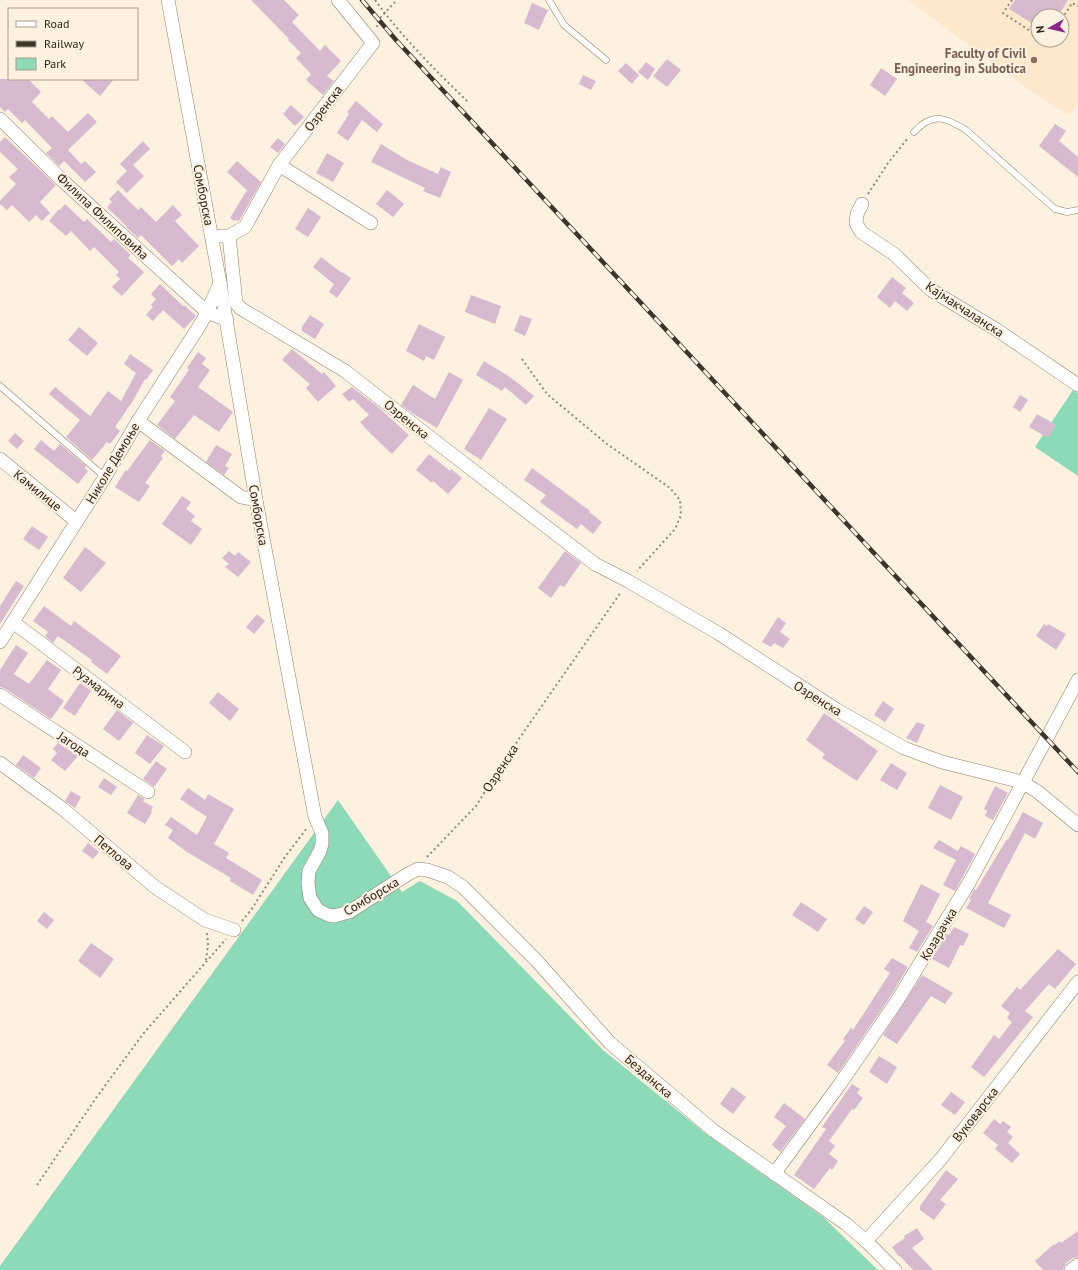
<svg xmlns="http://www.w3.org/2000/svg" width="1078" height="1270" viewBox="0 0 1078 1270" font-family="'PT Sans',sans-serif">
  <rect width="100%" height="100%" fill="#fef1e0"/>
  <path fill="#fde8cc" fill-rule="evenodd" d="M 908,0 L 1078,0 L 1078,102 L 1070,115 L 1057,108 L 1017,81 ZM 1038,16 L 1062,16 L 1062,40 L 1038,40 Z"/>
  <g fill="#8cdab7">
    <polygon points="1073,390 1078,393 1078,476 1035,447"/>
    <polygon points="338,800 402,892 420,881 457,901 603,1050 710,1137 823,1217 878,1270 0,1270 0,1266"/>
  </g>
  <g fill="#d7bacf">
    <polygon points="251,0 284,0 299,15 292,22 320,51 325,45 341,61 327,76 334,81 323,95 306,80 311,74 296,58 301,53 288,40 289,39"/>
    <polygon points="1015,0 1068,0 1058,16 1038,16 1038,27 1009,9"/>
    <polygon points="532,3 548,10 539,30 524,23"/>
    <polygon points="667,59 681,70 667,87 653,76"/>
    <polygon points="646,62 655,69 648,80 638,72"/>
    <polygon points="626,63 639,75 632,84 618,71"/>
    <polygon points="881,68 897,79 885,96 870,85"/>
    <polygon points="583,75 596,81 591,90 579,84"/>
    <polygon points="0,79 28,79 41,92 32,102 49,119 52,116 68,132 88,113 97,122 68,150 81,164 85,161 96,172 85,182 64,161 59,166 46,153 52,148 25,120 22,123 8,109 5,112 0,107"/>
    <polygon points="81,79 114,79 100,96"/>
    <polygon points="356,101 383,124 377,132 362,120 348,141 337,133 349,114 347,112"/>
    <polygon points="291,105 304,117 295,126 283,114"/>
    <polygon points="1055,124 1066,131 1059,141 1078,157 1078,177 1039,146"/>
    <polygon points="5,137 56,185 40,202 50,213 42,221 36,215 29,222 12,205 7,210 0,204 0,201 16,184 9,177 18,169 0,152 0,142"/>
    <polygon points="278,138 285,144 278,153 270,147"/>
    <polygon points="143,141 150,149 127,171 120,164"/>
    <polygon points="381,144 407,160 438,174 441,167 451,172 440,198 423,191 425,188 371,162"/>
    <polygon points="327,153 344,163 333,182 316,173"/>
    <polygon points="237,161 261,182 239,221 235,220 234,221 230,218 247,190 227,172"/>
    <polygon points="133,165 144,176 127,193 116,182"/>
    <polygon points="118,190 138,210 141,207 156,222 173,205 182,215 175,221 199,246 182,263 179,259 172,266 141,235 138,238 126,227 126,226 107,207 112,202 109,199"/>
    <polygon points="387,190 404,204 393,217 376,204"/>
    <polygon points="65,204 84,222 87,219 111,242 114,239 131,255 128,258 144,272 122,296 112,287 120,279 116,275 119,272 94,247 90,251 71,231 66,236 49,221 59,209 60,210"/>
    <polygon points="308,208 321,217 308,237 295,229"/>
    <polygon points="321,257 342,273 342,272 351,278 337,298 329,292 334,284 313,267"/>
    <polygon points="892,277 906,288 902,293 914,303 907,311 895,301 890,308 877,297"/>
    <polygon points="160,284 183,306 184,305 196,316 184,329 163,310 153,321 146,315 153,307 151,305 156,299 151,294"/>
    <polygon points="471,295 501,306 495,324 465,312"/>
    <polygon points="310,315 324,324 315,339 302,331 302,327"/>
    <polygon points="520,315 532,319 525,336 514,331"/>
    <polygon points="419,324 445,337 434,360 426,356 424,361 406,351"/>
    <polygon points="79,327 98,343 87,356 68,340"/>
    <polygon points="292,349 322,374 324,372 336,386 318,402 306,388 310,384 282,360"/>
    <polygon points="198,352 206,358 202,364 210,370 198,387 233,412 219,432 194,415 175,439 157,425 175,401 170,397 189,370 187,368"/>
    <polygon points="130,354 153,370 146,380 145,379 134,399 115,427 120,431 110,444 107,442 92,460 66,437 80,420 49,394 55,387 90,416 108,391 121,401 136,373 124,364"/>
    <polygon points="484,361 510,377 534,396 526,405 505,387 502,391 476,375"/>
    <polygon points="449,372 463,380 437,428 412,413 401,405 413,385 435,399"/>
    <polygon points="352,387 378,407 409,435 392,454 370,433 360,422 369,415 353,399 349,402 342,394"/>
    <polygon points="1020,395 1028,400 1020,412 1013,407"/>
    <polygon points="489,408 507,419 481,460 464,449"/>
    <polygon points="1037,414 1056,425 1048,438 1029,427"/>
    <polygon points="15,433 24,441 17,449 8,441"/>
    <polygon points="41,440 54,451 60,444 86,466 85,468 88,471 78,484 34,449"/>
    <polygon points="150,440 165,451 161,456 163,458 145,483 150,486 139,502 115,487 126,470 127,471"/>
    <polygon points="216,445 232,454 225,466 229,468 224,475 206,462"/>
    <polygon points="429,454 450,471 451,469 462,478 448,494 433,481 432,483 416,470"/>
    <polygon points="532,468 590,511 589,512 602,522 593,534 581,524 577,529 540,502 546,495 524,480"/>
    <polygon points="182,496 191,502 186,509 195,516 191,521 202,529 191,545 162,524"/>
    <polygon points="32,526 48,537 39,550 23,539"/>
    <polygon points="85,547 106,563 81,592 63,578"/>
    <polygon points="229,551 235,556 238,552 251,562 238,577 225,567 229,564 222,558"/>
    <polygon points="565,551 581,563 564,587 560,585 551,598 538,588"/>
    <polygon points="16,581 24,586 0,624 0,606"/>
    <polygon points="44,606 71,626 74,621 121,656 107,674 91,662 92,660 58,636 53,643 45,636 48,632 33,621"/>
    <polygon points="257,614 265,621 254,634 246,627"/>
    <polygon points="778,617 786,623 780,632 790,639 783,648 774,643 771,647 762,642"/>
    <polygon points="1044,624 1047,626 1048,624 1066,634 1056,650 1036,636"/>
    <polygon points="16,645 28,653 14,674 29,684 47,660 61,670 48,689 64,701 51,719 4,688 0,687 0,670"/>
    <polygon points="80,683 91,691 75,716 63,708"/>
    <polygon points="218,692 239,709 230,721 209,703"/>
    <polygon points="883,701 894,709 885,722 874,715"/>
    <polygon points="117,710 133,723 119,741 103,729"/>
    <polygon points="824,713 878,751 857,781 822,758 825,754 806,740"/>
    <polygon points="917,722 925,725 917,743 906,738"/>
    <polygon points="147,735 164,746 150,764 135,753"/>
    <polygon points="58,743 78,756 65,771 51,760 57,753 53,749"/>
    <polygon points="23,755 41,768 34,778 16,765"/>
    <polygon points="156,761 167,769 154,787 143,779"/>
    <polygon points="891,763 907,773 897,790 880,780"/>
    <polygon points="104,778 117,787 111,795 98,787"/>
    <polygon points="940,785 963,797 951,820 928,808"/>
    <polygon points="995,786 1008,793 993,820 985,816 987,811 984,809"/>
    <polygon points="188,788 205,800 208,794 234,809 214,844 229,853 226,858 262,880 253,895 230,881 231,878 187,852 168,838 173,830 165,825 171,817 197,835 207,817 180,799"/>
    <polygon points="71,791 81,797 75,808 65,801"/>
    <polygon points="138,795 145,799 143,801 153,807 151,811 152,812 145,824 127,813"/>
    <polygon points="1023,812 1043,823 1035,839 1025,833 988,903 1011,915 1004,928 966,908 971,900 969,899 974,889 976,890 1007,839 1008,840"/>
    <polygon points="939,840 958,851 961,846 975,854 955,891 943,885 956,860 933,848"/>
    <polygon points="88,843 99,852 93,859 82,851"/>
    <polygon points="921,884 940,894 926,922 933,926 917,952 909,948 919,931 903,921"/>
    <polygon points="801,902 827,919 818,932 792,915"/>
    <polygon points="864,906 873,912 864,925 855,919"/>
    <polygon points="44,912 54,920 47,929 37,921"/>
    <polygon points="954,927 969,934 963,946 960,945 949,968 932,959 947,934 949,935"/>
    <polygon points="91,943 114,959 100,978 78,961"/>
    <polygon points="1058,949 1076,964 1055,989 1049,984 1025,1011 1033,1017 984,1077 971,1067 994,1035 999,1039 1012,1022 1007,1018 1010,1013 1001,1006 1017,987 1020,990"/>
    <polygon points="892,958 908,967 890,997 838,1073 827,1065 845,1041 843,1039 851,1028 853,1030 890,973 884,969"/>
    <polygon points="922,975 953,993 945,1004 931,996 897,1044 883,1035"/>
    <polygon points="879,1056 897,1067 887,1084 869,1072"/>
    <polygon points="852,1084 860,1089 857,1093 863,1098 854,1110 852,1109 829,1141 835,1146 829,1154 838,1161 832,1170 830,1168 814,1189 794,1175 826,1129 822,1127"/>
    <polygon points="732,1087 746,1097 733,1114 720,1104"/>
    <polygon points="951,1092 965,1102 955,1115 941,1105"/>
    <polygon points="784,1103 805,1119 780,1152 772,1145 786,1126 774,1117"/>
    <polygon points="994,1119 1000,1124 1003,1121 1011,1127 1007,1132 1013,1137 1008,1143 1020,1154 1012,1163 995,1149 998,1145 983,1133"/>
    <polygon points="946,1170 958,1179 940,1200 946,1204 934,1220 920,1210 920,1206"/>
    <polygon points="917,1228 924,1239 912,1248 933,1270 913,1270 900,1256 899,1257 892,1247 905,1238 904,1236"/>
    <polygon points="1078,1231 1078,1257 1073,1258 1066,1263 1063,1270 1043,1270 1035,1261 1054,1244 1055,1245 1060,1241 1061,1243"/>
  </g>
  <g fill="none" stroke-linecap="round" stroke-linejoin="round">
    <g stroke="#937f66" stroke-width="7">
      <g id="lane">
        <polyline points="549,0 564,25 606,60"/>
        <path d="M 914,132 C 933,112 945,117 966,130 L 1055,209 L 1067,212 L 1078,210"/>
        <polyline points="0,386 105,477"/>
      </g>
    </g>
    <g stroke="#937f66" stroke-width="14">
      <g id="street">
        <polyline points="168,0 220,283 256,500 315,817 322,833 322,844 320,851 309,871 308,883 310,898 318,910 328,915 334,916 349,912 408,874 418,869 427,870 448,877 463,887 536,960 610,1043 714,1131 846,1224 866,1241 895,1270"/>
        <polyline points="0,119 63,181 207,312 227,320"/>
        <polyline points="279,165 371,223"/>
        <polyline points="862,204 857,214 856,223 861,232 894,254 931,290 997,330 1078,385"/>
        <polyline points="220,236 229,236 245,227 279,165 373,43 338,0"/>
        <polyline points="229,236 236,303 240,308 345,371 440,445 595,564 628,581 718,633 837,710 904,748 942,762 1022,782 1038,792 1078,825"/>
        <polyline points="138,421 241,497 256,500"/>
        <polyline points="0,459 76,521"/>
        <polyline points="13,622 185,752"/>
        <polyline points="0,642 105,477 138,421 200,325 207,312 220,283"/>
        <polyline points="0,695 148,792"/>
        <polyline points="0,763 63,809 155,887 205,920 234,930"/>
        <polyline points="774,1174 840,1084 897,1001 970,881 1078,680"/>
        <polyline points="866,1241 940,1160 1078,982"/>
        <polyline points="1071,1270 1078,1265"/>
      </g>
    </g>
    <g stroke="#958b7d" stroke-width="2" stroke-dasharray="2 3" stroke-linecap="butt">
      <path d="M 375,0 C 402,37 435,70 468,102"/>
      <polyline points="1012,0 1003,13 1038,36"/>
      <polyline points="1062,19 1072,3 1078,6"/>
      <polyline points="377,27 378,20 397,0"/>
      <polyline points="1045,40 1048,42 1049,40"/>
      <polyline points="868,194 888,163 908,138"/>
      <polyline points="522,359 547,394 607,444 670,488 680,500 681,515 675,529 637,571"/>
      <polyline points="427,857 476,806 505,759 621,592"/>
      <polyline points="242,921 251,910 285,857 307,828"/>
      <polyline points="206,960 208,944 207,933"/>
      <polyline points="37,1185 96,1098 143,1034 226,939"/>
    </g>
    <use href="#lane" stroke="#fff" stroke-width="6"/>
    <use href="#street" stroke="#fff" stroke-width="13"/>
    <g stroke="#3d352a" stroke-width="4.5">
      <polyline id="rail" points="362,0 396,40 1078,772"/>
    </g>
    <use href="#rail" stroke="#fef1e0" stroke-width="3" stroke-dasharray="9" stroke-linecap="butt"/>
  </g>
  <circle fill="#8d6e63" stroke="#fef1e0" stroke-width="1.5" cx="1034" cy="60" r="4"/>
  <g text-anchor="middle" stroke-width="4" stroke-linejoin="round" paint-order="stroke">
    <g font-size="13" font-weight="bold" fill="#785e54" stroke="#fef1e0" text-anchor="end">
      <text x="1026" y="58">Faculty of Civil<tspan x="1026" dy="15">Engineering in Subotica</tspan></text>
    </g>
    <g font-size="13" fill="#271f15" stroke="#fef1e0">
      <text transform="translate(323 108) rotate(-53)" y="5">Озренска</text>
      <text transform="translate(204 195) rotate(79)" y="5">Сомборска</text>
      <text transform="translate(103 216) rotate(43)" y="5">Филипа Филиповића</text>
      <text transform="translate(965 309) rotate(33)" y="5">Кајмакчаланска</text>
      <text transform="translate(407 419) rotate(39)" y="5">Озренска</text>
      <text transform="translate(112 463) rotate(-59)" y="5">Николе Демоње</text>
      <text transform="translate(38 490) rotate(39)" y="5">Камилице</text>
      <text transform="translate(259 515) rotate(80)" y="5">Сомборска</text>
      <text transform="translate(99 687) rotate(37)" y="5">Рузмарина</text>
      <text transform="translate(818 698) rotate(32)" y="5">Озренска</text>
      <text transform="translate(74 744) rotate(33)" y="5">Јагода</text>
      <text transform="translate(500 768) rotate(-57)" y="5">Озренска</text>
      <text transform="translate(114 852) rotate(40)" y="5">Петлова</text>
      <text transform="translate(371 896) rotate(-31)" y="5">Сомборска</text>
      <text transform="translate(938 934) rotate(-59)" y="5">Козарачка</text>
      <text transform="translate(649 1076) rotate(41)" y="5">Безданска</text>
      <text transform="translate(975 1114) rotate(-52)" y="5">Вуковарска</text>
    </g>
  </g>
  <rect x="8" y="8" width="130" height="72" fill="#fef1e0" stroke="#a89d8f"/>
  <rect x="16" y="21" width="20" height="6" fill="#ffffff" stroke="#a89d8f"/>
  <text x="44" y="28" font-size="12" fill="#271f15">Road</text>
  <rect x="16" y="41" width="20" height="6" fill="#3d352a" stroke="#a89d8f"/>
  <text x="44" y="48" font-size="12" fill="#271f15">Railway</text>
  <rect x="16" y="58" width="20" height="12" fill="#8cdab7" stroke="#a89d8f"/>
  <text x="44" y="68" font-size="12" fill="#271f15">Park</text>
  <g transform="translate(1050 28) rotate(262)"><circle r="19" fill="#fef1e0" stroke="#a89d8f"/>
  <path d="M0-3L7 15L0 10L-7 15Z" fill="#8e258a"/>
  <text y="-6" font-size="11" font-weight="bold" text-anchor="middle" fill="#271f15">N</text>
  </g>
</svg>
